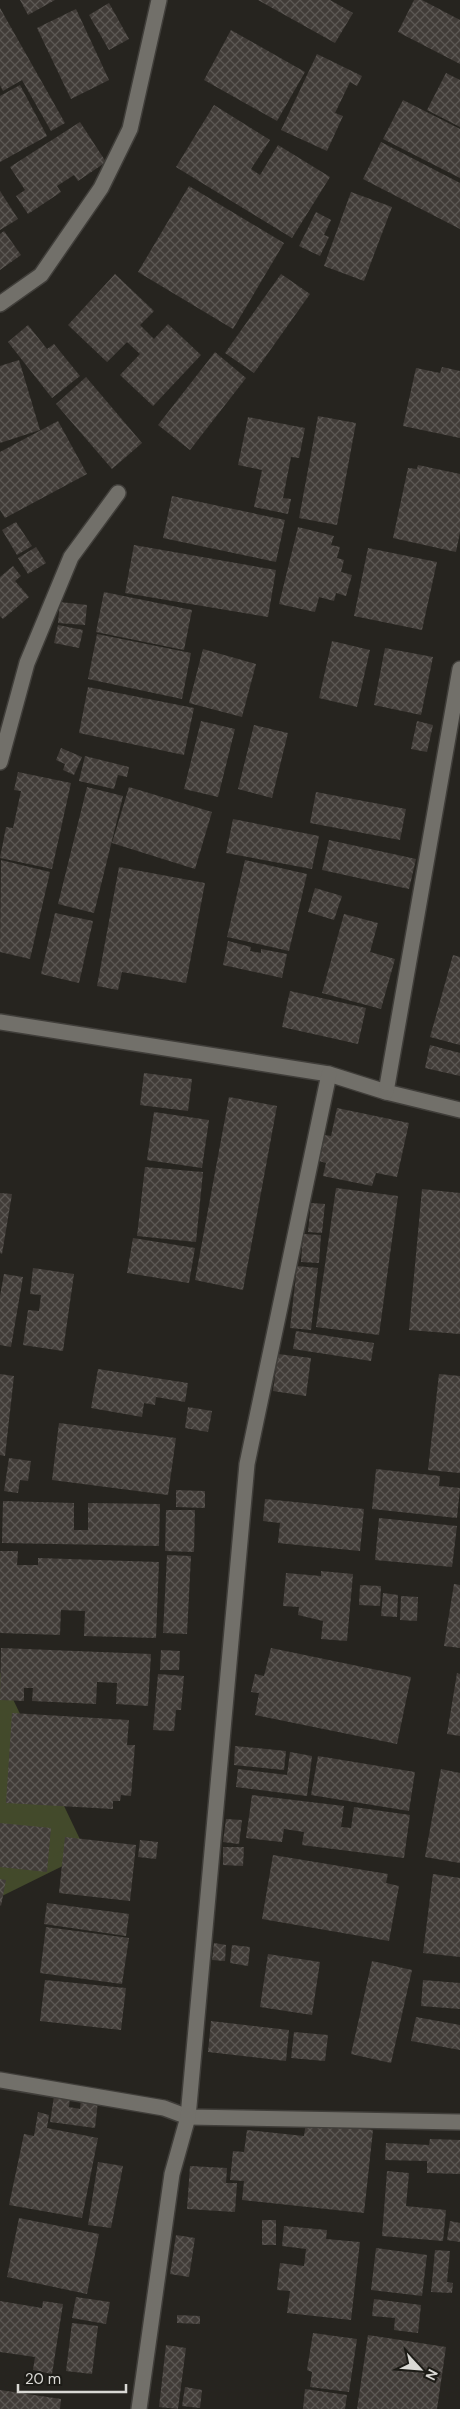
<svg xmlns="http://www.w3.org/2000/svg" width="460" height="2409" viewBox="0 0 460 2409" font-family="'DM Sans',sans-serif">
  <defs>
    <pattern id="building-cross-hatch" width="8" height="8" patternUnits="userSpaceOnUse" patternTransform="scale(1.25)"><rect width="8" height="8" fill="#413c38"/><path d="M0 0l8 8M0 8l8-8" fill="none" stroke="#5c5854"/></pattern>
  </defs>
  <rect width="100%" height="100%" fill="#26241f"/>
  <polygon fill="#434a2b" points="0,1672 87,1854 0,1897"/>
  <g fill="url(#building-cross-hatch)">
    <polygon points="20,0 55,0 28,15"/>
    <polygon points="258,0 330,0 353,13 335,43"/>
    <polygon points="414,0 422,0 460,20 460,64 398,32"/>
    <polygon points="109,3 129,39 109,50 89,15"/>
    <polygon points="0,8 65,123 51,131 22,80 3,91 0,85"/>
    <polygon points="76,9 109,80 71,99 37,28"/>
    <polygon points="231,30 305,72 277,121 204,80"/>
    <polygon points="317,54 362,76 357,86 350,82 335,113 343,116 327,151 281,130"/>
    <polygon points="446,73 460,80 460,127 427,110"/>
    <polygon points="20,85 47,136 0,162 0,96"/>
    <polygon points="403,100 460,129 460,178 383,139"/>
    <polygon points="214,105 270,140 251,169 260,175 278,145 330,177 292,238 176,167"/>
    <polygon points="80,122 106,162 78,181 74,175 57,186 61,192 28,214 16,196 25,190 10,167"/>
    <polygon points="381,142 460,183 460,229 363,179"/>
    <polygon points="189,186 284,243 233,329 138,272"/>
    <polygon points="0,191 18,219 0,230"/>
    <polygon points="351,192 392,207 364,281 324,266"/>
    <polygon points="316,212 331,220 324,235 329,237 320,256 299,246"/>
    <polygon points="4,231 21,255 0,270 0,234"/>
    <polygon points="115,274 154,311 140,325 154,339 168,324 201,355 153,406 120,375 140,354 127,342 107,362 68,325"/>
    <polygon points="281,274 310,294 254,373 225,353"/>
    <polygon points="28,325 47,349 54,344 80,376 52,398 8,342"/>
    <polygon points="215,352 246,378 190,450 158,425"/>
    <polygon points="19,360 40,430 0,443 0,366"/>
    <polygon points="442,367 460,371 460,438 403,426 416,368 440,373"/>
    <polygon points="86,377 142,443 112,469 56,404"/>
    <polygon points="318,416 356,423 337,525 299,518"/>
    <polygon points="248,417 305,428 299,458 291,457 283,498 291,499 288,514 254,507 262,470 238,465"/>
    <polygon points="58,421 87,474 5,518 0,510 0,452"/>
    <polygon points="418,465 460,474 460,532 456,552 393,538 408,468 417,469"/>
    <polygon points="172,496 285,520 276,562 163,538"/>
    <polygon points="16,522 32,546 17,555 2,530"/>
    <polygon points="298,527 334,536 331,545 340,547 337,558 344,560 341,572 352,575 346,596 336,593 334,601 319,597 315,612 279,604"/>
    <polygon points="134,545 276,570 268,617 125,593"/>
    <polygon points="36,547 46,563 28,574 18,558"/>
    <polygon points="368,548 437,562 422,630 354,616"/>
    <polygon points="13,566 21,576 15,581 29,597 3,619 0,616 0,577"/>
    <polygon points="104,592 192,610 184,650 96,632"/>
    <polygon points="60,602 87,605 85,625 58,623"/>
    <polygon points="58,625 83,630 79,648 54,643"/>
    <polygon points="97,634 191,653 182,699 88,679"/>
    <polygon points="332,641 370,650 357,707 319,698"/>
    <polygon points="385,648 433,657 421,715 374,705"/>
    <polygon points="203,649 256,664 242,717 189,703"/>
    <polygon points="88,687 194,708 184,755 79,733"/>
    <polygon points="201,721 235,729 218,797 184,789"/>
    <polygon points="417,721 433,725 427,752 411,749"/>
    <polygon points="254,725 288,733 272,798 238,789"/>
    <polygon points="61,748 82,757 74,775 63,770 65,764 56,760"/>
    <polygon points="85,756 129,767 127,777 118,775 114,789 79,781"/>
    <polygon points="18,772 71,783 52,869 0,858 6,827 13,828 21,791 14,790"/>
    <polygon points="87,787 123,796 94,913 58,904"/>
    <polygon points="129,787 212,812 195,869 112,843"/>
    <polygon points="316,792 406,809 400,840 310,823"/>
    <polygon points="233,819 319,836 312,869 226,853"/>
    <polygon points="329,840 416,859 409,889 322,870"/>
    <polygon points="1,860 50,872 30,959 0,952"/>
    <polygon points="245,860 307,874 289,951 227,937"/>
    <polygon points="119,867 205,883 186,983 122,972 118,990 97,986"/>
    <polygon points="315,888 342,896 334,920 308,912"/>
    <polygon points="55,913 93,921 79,983 41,974"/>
    <polygon points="344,914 378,923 370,952 395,959 381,1009 322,993"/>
    <polygon points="228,941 251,947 250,951 261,953 261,949 287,954 282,978 223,965"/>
    <polygon points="453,955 460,957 460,1045 430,1037"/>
    <polygon points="290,991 366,1008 358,1044 282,1027"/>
    <polygon points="430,1045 460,1053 460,1076 425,1068"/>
    <polygon points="144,1073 192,1079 188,1111 140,1105"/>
    <polygon points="229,1097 277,1106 243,1290 195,1280"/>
    <polygon points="337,1108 409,1123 397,1177 376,1173 372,1186 323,1176 326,1163 319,1161 325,1135 331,1136"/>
    <polygon points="154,1112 209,1120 202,1168 147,1160"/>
    <polygon points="145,1167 203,1172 196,1242 137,1236"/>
    <polygon points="336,1188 398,1196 379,1335 316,1327"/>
    <polygon points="422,1189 460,1193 460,1334 409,1330"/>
    <polygon points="0,1193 12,1194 2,1254 0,1253"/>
    <polygon points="311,1203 325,1204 322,1233 308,1232"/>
    <polygon points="303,1234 321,1235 319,1263 301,1262"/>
    <polygon points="133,1238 195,1248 189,1283 127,1273"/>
    <polygon points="297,1266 318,1268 311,1330 290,1328"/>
    <polygon points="33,1268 74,1274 63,1351 23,1345 28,1310 39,1311 41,1295 30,1294"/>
    <polygon points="4,1274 23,1277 11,1347 0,1345 0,1296"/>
    <polygon points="296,1331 374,1343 371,1361 293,1349"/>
    <polygon points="278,1354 311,1358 306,1396 273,1391"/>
    <polygon points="98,1369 188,1383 185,1402 156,1397 155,1405 144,1403 142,1417 91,1408"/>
    <polygon points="0,1374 14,1376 5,1456 0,1455"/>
    <polygon points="439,1374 460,1376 460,1473 428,1470"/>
    <polygon points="188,1407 212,1411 208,1432 185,1428"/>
    <polygon points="59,1423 176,1438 168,1495 52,1480"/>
    <polygon points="9,1458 31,1461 28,1481 20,1480 18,1493 4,1491"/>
    <polygon points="376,1469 440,1476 439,1486 460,1488 457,1518 372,1509"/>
    <polygon points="176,1490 205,1491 205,1508 176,1507"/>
    <polygon points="265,1499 364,1509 360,1551 278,1543 280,1523 263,1521"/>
    <polygon points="3,1501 74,1503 74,1530 88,1530 88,1503 160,1504 159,1546 2,1543"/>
    <polygon points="166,1510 195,1510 194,1552 165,1551"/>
    <polygon points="379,1518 457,1526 452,1567 375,1560"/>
    <polygon points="0,1551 18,1551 17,1565 38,1565 38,1558 159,1562 156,1638 84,1636 85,1611 61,1610 60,1635 0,1633"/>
    <polygon points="167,1555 191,1556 187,1634 163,1633"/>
    <polygon points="321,1571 353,1574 347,1641 321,1639 323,1621 298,1615 299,1607 283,1606 286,1573 321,1576"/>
    <polygon points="454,1584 460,1585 460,1648 444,1646"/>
    <polygon points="360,1585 381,1586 380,1606 359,1605"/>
    <polygon points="383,1593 398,1595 397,1617 381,1616"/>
    <polygon points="401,1596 418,1597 417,1621 400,1620"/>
    <polygon points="1,1648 151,1654 148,1706 116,1704 117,1683 97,1682 96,1704 32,1701 33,1688 24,1688 24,1701 0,1700"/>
    <polygon points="271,1648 411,1677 397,1744 255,1715 259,1693 251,1692 255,1674 264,1676"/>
    <polygon points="161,1650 180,1651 179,1670 160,1670"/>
    <polygon points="457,1673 460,1674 460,1736 447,1734"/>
    <polygon points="158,1674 184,1676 181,1710 176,1710 174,1731 153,1730"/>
    <polygon points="12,1713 129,1720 127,1745 135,1745 131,1796 121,1795 120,1801 113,1801 113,1809 6,1803"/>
    <polygon points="235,1746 286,1751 284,1770 234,1765"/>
    <polygon points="290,1752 312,1756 307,1796 236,1787 238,1769 287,1775"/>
    <polygon points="318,1756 415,1772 409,1811 311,1795"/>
    <polygon points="441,1769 460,1773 460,1863 425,1857"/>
    <polygon points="252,1795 344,1806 341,1827 351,1828 354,1807 410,1815 404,1858 302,1845 304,1832 284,1829 282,1842 246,1838"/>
    <polygon points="226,1819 242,1820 239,1844 223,1842"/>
    <polygon points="0,1823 51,1828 47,1872 0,1867"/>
    <polygon points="65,1837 136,1845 130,1901 59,1893"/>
    <polygon points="140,1840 158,1842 156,1859 138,1857"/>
    <polygon points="223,1847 244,1847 243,1866 223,1865"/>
    <polygon points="273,1855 388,1874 386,1883 399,1886 389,1941 262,1919"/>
    <polygon points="433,1874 460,1878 460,1957 423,1953"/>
    <polygon points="0,1879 6,1880 1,1906 0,1905"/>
    <polygon points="47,1903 129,1914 126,1936 44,1924"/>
    <polygon points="46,1927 129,1938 122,1984 40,1973"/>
    <polygon points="214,1943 226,1945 225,1961 212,1960"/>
    <polygon points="232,1945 250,1947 248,1966 230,1963"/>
    <polygon points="268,1954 320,1962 312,2015 260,2007"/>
    <polygon points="372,1961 412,1970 391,2063 351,2054"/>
    <polygon points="45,1980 126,1988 121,2030 40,2021"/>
    <polygon points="423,1980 460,1983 460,2009 421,2006"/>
    <polygon points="416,2017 460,2025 460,2050 411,2041"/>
    <polygon points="211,2021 289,2030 286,2061 208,2052"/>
    <polygon points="294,2032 328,2035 325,2061 291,2058"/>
    <polygon points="54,2096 70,2098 69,2107 80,2109 81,2099 98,2101 95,2128 50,2122"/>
    <polygon points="38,2112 49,2115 47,2128 98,2138 82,2218 9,2205 24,2134 34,2136"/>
    <polygon points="306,2122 373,2130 364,2213 242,2200 244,2181 230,2180 233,2151 244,2152 247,2130 304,2136"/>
    <polygon points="430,2139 460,2140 460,2174 427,2173 427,2161 385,2160 386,2143 429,2145"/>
    <polygon points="98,2162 123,2166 111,2228 88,2225"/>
    <polygon points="190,2166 227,2168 226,2183 237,2183 235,2212 187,2209"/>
    <polygon points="387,2171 409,2173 406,2206 446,2210 443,2241 382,2236"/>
    <polygon points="19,2218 99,2234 87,2294 7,2277"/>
    <rect x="262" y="2220" width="14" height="25"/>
    <polygon points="450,2221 460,2223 460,2242 447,2240"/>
    <polygon points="284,2226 327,2230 326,2239 360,2242 351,2320 287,2313 290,2291 277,2290 280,2263 304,2266 306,2249 282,2246"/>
    <polygon points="176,2235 195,2238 189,2277 170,2274"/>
    <polygon points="376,2248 427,2255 422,2296 371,2290"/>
    <polygon points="435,2250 450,2251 447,2282 453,2283 452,2293 431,2292"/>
    <polygon points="76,2297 110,2302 106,2324 72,2318"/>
    <polygon points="374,2299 421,2305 418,2333 394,2330 395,2318 372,2316"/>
    <polygon points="0,2301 42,2308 43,2301 63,2304 52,2374 33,2370 35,2357 0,2352"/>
    <polygon points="177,2315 200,2316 200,2324 177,2323"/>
    <polygon points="72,2323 98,2326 92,2374 66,2371"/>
    <polygon points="313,2333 357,2339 349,2392 310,2387 312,2372 307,2370"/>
    <polygon points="368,2335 446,2347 437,2409 357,2409"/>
    <polygon points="166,2345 186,2348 178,2409 159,2407"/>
    <polygon points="185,2387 202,2390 200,2408 182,2406"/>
    <polygon points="305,2389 347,2395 345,2409 303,2409"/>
    <polygon points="0,2390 61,2399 60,2409 0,2409"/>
  </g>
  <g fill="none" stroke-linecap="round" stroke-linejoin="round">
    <g stroke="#403e3a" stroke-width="18">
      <g id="street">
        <polyline points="0,304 41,275 101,188 130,129 159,0"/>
        <polyline points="0,762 27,663 71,557 118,493"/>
        <polyline points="0,1022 329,1074 386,1092 460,1110"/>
        <polyline points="386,1092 460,669"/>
        <polyline points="0,2080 164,2108 188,2117 460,2122"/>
        <polyline points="139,2409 172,2174 188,2117 247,1464 329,1074"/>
      </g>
    </g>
    <use href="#street" stroke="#72706a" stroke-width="15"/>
  </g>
  <g transform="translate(420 2369) rotate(116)" stroke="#1c1b16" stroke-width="4" paint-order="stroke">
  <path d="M0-4L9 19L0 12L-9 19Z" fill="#dad9d5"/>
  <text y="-8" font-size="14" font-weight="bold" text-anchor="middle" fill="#dad9d5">N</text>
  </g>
  <path d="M18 2384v8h108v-8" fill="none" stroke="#dad9d5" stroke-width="2.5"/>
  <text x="25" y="2384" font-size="15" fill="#dad9d5" stroke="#1c1b16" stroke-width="4" paint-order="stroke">20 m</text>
</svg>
